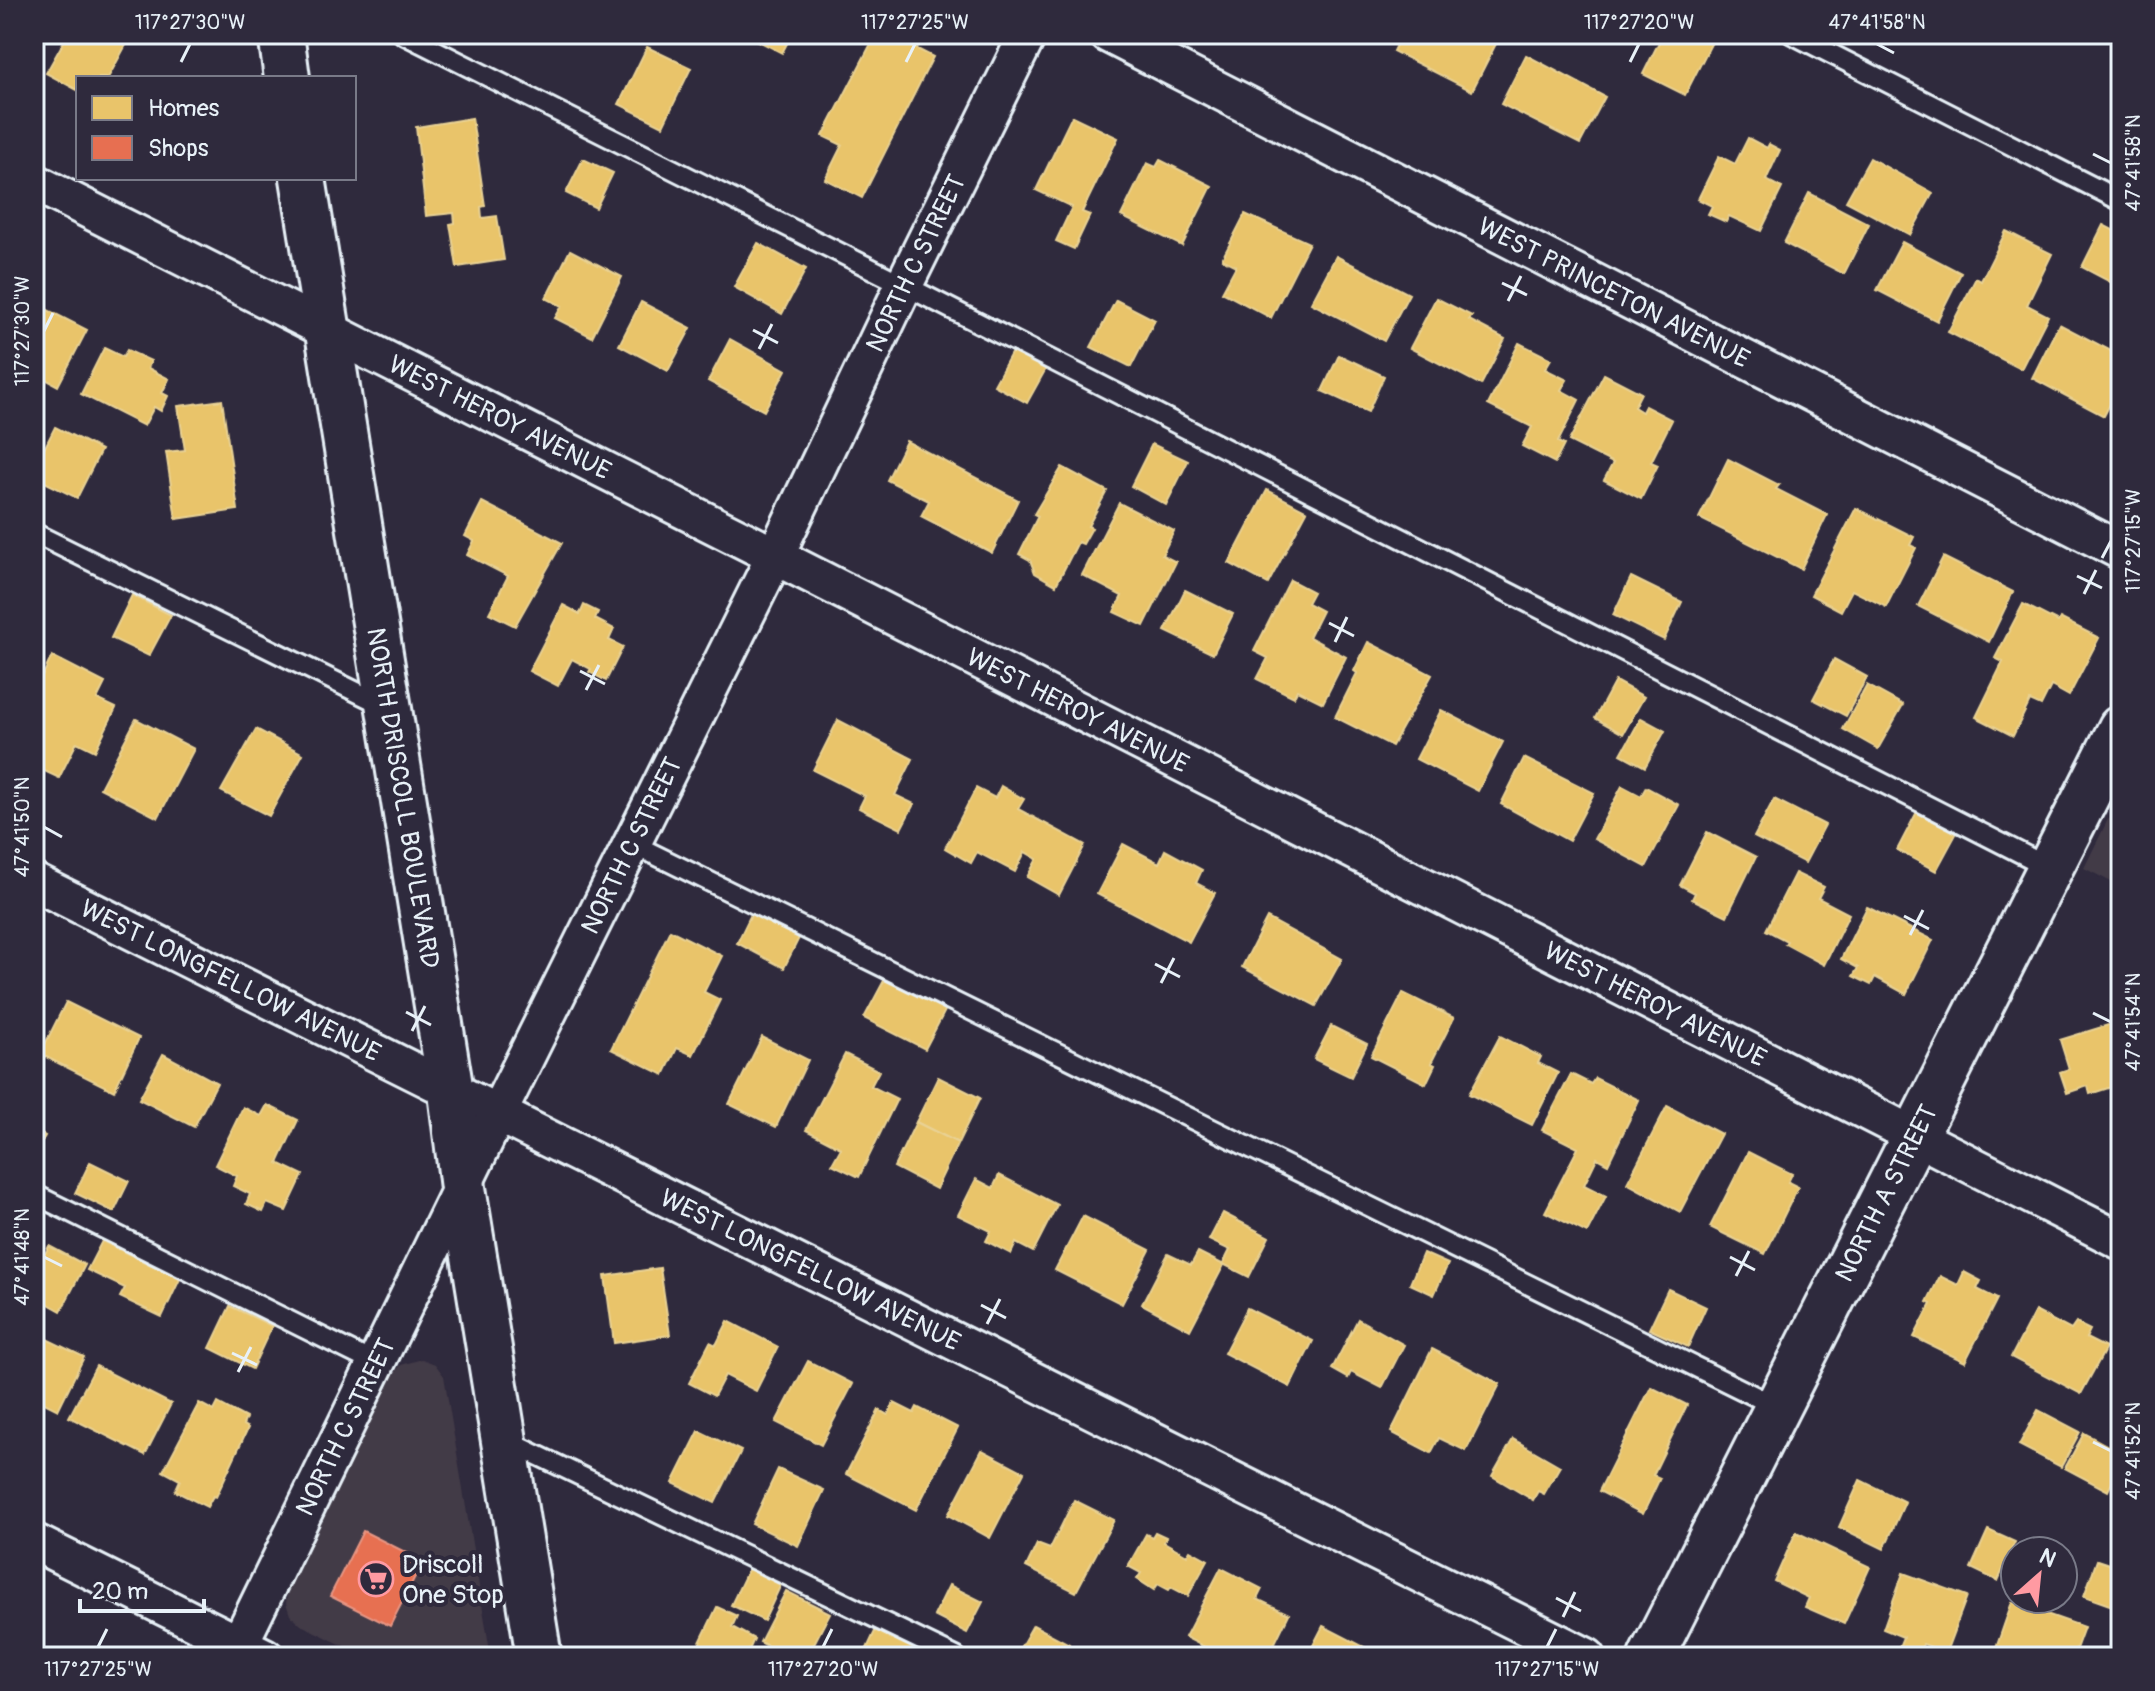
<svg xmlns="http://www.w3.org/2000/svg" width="2155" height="1691" viewBox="0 0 2155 1691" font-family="Pangolin,sans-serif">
  <rect width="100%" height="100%" fill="#2f2a3d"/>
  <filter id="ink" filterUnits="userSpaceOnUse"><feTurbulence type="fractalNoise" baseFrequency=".0125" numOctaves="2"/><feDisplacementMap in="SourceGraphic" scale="16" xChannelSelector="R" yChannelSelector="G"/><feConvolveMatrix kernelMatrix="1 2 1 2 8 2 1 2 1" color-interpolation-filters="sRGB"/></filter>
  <g filter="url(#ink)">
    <g fill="#423a47">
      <polygon points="2121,793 2121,887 2084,868"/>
      <polygon points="422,1359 435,1364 444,1376 491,1657 367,1657 301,1625 290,1615 286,1603 288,1589 393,1375 401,1365"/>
    </g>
    <g fill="#e9c46a" stroke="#e9d295" stroke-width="2">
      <polygon points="68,34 105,34 126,45 108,78 78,78 77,90 46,73"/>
      <polygon points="745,34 792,34 782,53"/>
      <polygon points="876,34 888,34 933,57 862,198 825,179 842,145 823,136"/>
      <polygon points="1375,34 1501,34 1472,91 1393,51 1396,45"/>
      <polygon points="1663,34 1706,34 1714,38 1685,95 1643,74"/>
      <polygon points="1850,34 1873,34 1869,43"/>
      <polygon points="647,47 691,68 663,126 619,104"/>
      <polygon points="1526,55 1605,97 1580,144 1501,104"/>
      <polygon points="1072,116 1118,138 1082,212 1090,215 1074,249 1056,241 1072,207 1036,190"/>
      <polygon points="472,118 485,206 481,207 482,218 497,216 504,260 457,267 450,224 455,223 454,213 426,216 416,127"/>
      <polygon points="1748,138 1767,148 1769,144 1780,150 1766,180 1782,188 1761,231 1729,216 1726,222 1708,214 1712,206 1698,199 1719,156 1735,164"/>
      <polygon points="1870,158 1933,193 1910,235 1846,201"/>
      <polygon points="583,159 613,173 596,208 566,193"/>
      <polygon points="1160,160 1212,186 1182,246 1121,216 1147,163 1156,167"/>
      <polygon points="1809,193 1869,224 1844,274 1784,243"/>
      <polygon points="1245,214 1309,243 1271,318 1222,292 1236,266 1222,259"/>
      <polygon points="2103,225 2121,234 2121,265 2112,283 2082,267"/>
      <polygon points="2006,231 2052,254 2027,305 2048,316 2021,369 1948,332 1976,278 1981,281"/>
      <polygon points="1902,242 1961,273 1937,321 1877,290"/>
      <polygon points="758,243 806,269 782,314 734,287"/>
      <polygon points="570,250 622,277 592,337 555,318 562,306 546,298"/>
      <polygon points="1336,256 1409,294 1384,341 1311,303"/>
      <polygon points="1436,298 1472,316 1469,320 1505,339 1481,385 1410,348"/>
      <polygon points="1116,300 1155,320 1131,367 1091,347"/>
      <polygon points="641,302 691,328 668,371 619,345"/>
      <polygon points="34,303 87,330 58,386 34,373"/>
      <polygon points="2059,324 2121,356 2121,383 2104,416 2032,378"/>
      <polygon points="730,339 786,370 764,411 708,381"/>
      <polygon points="1519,343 1551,359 1545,369 1567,380 1561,390 1579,400 1558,442 1564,445 1555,463 1522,446 1532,427 1488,405"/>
      <polygon points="104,348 123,357 127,350 151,361 148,368 169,379 162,393 168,396 161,411 154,407 144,426 81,394"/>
      <polygon points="1014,348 1047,367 1027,403 994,385"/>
      <polygon points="1339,355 1384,376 1368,412 1322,391"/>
      <polygon points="1604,374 1641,393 1634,407 1642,412 1645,406 1672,420 1651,462 1658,465 1641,499 1604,480 1613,463 1569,441"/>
      <polygon points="222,400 238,510 176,519 166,452 185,450 178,406"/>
      <polygon points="55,427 101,450 77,498 34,477 34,469"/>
      <polygon points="906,441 1018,500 992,553 921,516 929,501 887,480"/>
      <polygon points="1152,444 1188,461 1166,505 1131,486"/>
      <polygon points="1728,459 1779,485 1776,489 1827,515 1801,569 1699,518"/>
      <polygon points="1062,467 1107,491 1088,526 1092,528 1083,544 1078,542 1056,585 1035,573 1030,560 1019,554 1038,516 1034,514"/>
      <polygon points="1267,490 1307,511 1268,584 1229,563"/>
      <polygon points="482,502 562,543 515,626 489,613 508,576 467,555 474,541 465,536"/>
      <polygon points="1119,503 1174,531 1162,555 1176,562 1144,626 1114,612 1122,596 1082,575"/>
      <polygon points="1856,508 1914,537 1910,545 1916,548 1886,607 1852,590 1841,611 1811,595"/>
      <polygon points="1943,557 2013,592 1989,642 1918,606"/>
      <polygon points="1631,577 1682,602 1664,640 1613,615"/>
      <polygon points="1290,580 1313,592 1307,603 1322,611 1309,637 1346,657 1323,703 1297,690 1294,697 1257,679 1268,658 1254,651"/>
      <polygon points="1185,590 1233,614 1213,654 1165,631"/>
      <polygon points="132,595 171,615 149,656 111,638"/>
      <polygon points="2023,604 2058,622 2060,618 2099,638 2069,696 2051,686 2041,706 2030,701 2013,736 1976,717 2003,662 1995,658"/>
      <polygon points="563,605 580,614 584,605 598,612 595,619 614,629 609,640 623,647 606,681 589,672 591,669 572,659 558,686 529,671"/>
      <polygon points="1368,642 1432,675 1392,746 1335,717 1357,673 1354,671"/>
      <polygon points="52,656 105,683 97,699 116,708 95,751 77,742 59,778 34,766 34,693"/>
      <polygon points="1834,659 1867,677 1846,716 1813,699"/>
      <polygon points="1615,681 1644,697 1623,734 1595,718"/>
      <polygon points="1867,685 1903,705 1878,749 1843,729"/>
      <polygon points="1441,710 1503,742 1478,791 1416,759"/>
      <polygon points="1641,718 1665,731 1645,767 1621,754"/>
      <polygon points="136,719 194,749 158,818 100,788"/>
      <polygon points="838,720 913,759 895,795 914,804 901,829 859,808 865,796 813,770"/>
      <polygon points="256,729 303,754 269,816 221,791"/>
      <polygon points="1524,758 1594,793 1569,841 1501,804"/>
      <polygon points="1001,786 1024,799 1018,809 1085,845 1059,895 1027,877 1037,859 1025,852 1015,872 977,852 971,863 945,848 976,788 995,798"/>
      <polygon points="1622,786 1641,796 1646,787 1679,805 1646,867 1594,839"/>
      <polygon points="1774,799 1825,825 1805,863 1754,837"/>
      <polygon points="1921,804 1961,825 1936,871 1897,850"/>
      <polygon points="1707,832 1756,857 1727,916 1692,899 1695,893 1680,885"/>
      <polygon points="1123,844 1159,863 1165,850 1202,870 1196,883 1215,893 1189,942 1097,894"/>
      <polygon points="1795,873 1824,887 1818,898 1849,914 1824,965 1785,944 1787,941 1766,930"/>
      <polygon points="1867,907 1933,940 1906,994 1875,977 1871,985 1853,976 1858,968 1841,959"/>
      <polygon points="753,910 801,934 784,968 737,943"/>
      <polygon points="1267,918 1342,959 1316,1006 1242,967"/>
      <polygon points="670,930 722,956 704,992 720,1000 693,1055 677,1048 664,1075 611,1049"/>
      <polygon points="888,973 948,1005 925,1049 864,1018"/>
      <polygon points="1403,993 1454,1018 1431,1063 1435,1065 1426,1084 1371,1056"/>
      <polygon points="66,1002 139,1038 114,1091 40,1054"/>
      <polygon points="2121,1021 2121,1084 2090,1094 2088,1086 2067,1093 2060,1072 2069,1069 2060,1040"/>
      <polygon points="1331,1026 1367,1044 1351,1077 1314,1059"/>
      <polygon points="1500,1036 1541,1057 1538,1063 1558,1073 1532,1125 1469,1094"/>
      <polygon points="762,1037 808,1060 776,1127 729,1104"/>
      <polygon points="163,1054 217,1083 194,1127 139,1099"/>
      <polygon points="845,1054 879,1071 871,1086 897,1099 859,1177 832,1164 841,1148 806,1130"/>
      <polygon points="1571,1074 1591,1084 1595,1078 1639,1100 1608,1164 1597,1158 1584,1185 1606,1196 1587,1233 1545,1212 1578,1148 1542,1130"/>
      <polygon points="938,1077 980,1098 958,1143 916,1122"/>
      <polygon points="267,1105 298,1120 278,1163 303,1175 286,1211 267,1203 263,1212 246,1204 250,1194 233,1186 237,1176 215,1165 243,1107 261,1116"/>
      <polygon points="1667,1106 1721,1134 1680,1212 1627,1183"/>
      <polygon points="916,1122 958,1143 936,1189 894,1167"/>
      <polygon points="34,1130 45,1136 34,1156"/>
      <polygon points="1748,1152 1792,1174 1788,1182 1798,1187 1765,1254 1710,1227"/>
      <polygon points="90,1162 129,1181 114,1212 75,1193"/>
      <polygon points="999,1175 1057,1205 1033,1252 1016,1243 1011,1254 986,1241 991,1231 958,1215 976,1179 993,1188"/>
      <polygon points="1223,1213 1269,1237 1249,1277 1223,1264 1230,1250 1209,1240"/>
      <polygon points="1083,1216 1150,1250 1122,1304 1055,1270"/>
      <polygon points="102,1241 180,1279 162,1317 120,1297 125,1288 87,1270"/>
      <polygon points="49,1246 85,1265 61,1311 34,1296 34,1274"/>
      <polygon points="1198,1252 1224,1265 1190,1330 1142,1304 1168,1254 1191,1265"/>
      <polygon points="1423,1253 1448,1264 1434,1295 1410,1284"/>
      <polygon points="660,1268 670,1335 614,1343 605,1276"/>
      <polygon points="1964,1272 1981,1281 1977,1289 1997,1299 1965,1362 1914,1337 1931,1304 1927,1302 1940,1276 1958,1285"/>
      <polygon points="1668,1289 1706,1307 1688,1347 1649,1329"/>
      <polygon points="230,1306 272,1326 252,1369 210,1348"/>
      <polygon points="1247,1308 1313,1341 1290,1387 1224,1353"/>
      <polygon points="2035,1311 2071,1330 2076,1323 2090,1330 2086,1338 2106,1348 2081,1394 2011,1357"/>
      <polygon points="1358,1319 1404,1345 1382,1388 1351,1372 1348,1378 1332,1369"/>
      <polygon points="728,1321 778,1347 756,1391 725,1375 714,1396 689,1383 710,1342 716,1345"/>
      <polygon points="34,1333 84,1357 58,1410 34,1398"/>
      <polygon points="1432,1349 1500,1384 1466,1451 1439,1438 1431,1453 1391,1432"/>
      <polygon points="808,1361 853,1384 821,1445 776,1422"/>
      <polygon points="96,1366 171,1404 145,1455 69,1417"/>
      <polygon points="1651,1387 1687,1405 1653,1475 1660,1478 1643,1514 1599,1491"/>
      <polygon points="199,1403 214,1411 218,1403 246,1418 243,1425 248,1428 216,1497 213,1496 207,1507 175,1491 180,1480 163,1471"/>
      <polygon points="894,1403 914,1413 917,1407 958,1428 916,1510 846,1474 879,1410 888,1415"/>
      <polygon points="2038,1410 2080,1432 2061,1467 2019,1445"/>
      <polygon points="699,1431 741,1451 715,1503 673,1483"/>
      <polygon points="2084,1433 2121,1453 2121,1465 2108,1491 2065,1468"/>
      <polygon points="1513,1439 1560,1466 1544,1494 1538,1491 1533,1500 1492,1476"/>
      <polygon points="982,1450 1024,1472 990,1538 948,1515"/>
      <polygon points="778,1469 824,1490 798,1546 752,1524"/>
      <polygon points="1860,1480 1905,1502 1884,1549 1839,1527"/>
      <polygon points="1074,1500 1114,1520 1076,1592 1026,1567 1037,1544 1050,1549"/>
      <polygon points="1988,1530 2015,1542 1998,1581 1971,1568"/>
      <polygon points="1155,1532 1166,1537 1164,1542 1187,1555 1190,1550 1208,1560 1188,1596 1171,1587 1169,1590 1158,1584 1154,1590 1137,1579 1141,1573 1128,1566 1146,1534 1152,1537"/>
      <polygon points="1796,1532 1870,1567 1844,1624 1805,1607 1809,1598 1774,1581"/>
      <polygon points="2097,1560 2121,1568 2121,1599 2118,1608 2084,1596"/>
      <polygon points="752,1561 785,1576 764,1621 731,1605"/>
      <polygon points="1221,1568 1262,1589 1257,1599 1289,1614 1268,1657 1224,1657 1185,1637"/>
      <polygon points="1903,1573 1967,1596 1946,1652 1923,1644 1920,1654 1899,1647 1903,1637 1883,1629"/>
      <polygon points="949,1585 983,1602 967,1633 934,1616"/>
      <polygon points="786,1591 830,1613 807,1657 788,1657 760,1642"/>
      <polygon points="2012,1602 2084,1627 2073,1657 1993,1657"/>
      <polygon points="717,1607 737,1616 732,1627 754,1639 746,1657 693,1657"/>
      <polygon points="1033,1625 1069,1644 1062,1657 1016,1655"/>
      <polygon points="1323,1626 1364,1647 1359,1657 1307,1657"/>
      <polygon points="877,1627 940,1657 863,1657"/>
    </g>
    <polygon fill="#e76f51" stroke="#e79683" stroke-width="2" points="363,1531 423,1561 390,1626 330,1596"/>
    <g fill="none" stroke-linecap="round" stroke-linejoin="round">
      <g stroke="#e8f1f8" stroke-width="24">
        <g id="lane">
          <polyline points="403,34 904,285 2050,868"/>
          <polyline points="1792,34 2121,201"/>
          <polyline points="34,533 385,706"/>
          <polyline points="631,843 1777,1407"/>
          <polyline points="34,1194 376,1364"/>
          <polyline points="508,1441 956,1657"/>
        </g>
      </g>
      <g stroke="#e8f1f8" stroke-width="42">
        <g id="street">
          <path id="s1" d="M 1108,34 L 2121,551"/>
          <path id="s2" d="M 34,182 L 775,556 L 2121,1241"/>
          <path id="s3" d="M 34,882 L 1587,1657"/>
          <polyline points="34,1542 265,1657"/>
          <path id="s4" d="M 233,1657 L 498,1113 L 775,556 L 904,285 L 1028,34"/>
        </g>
      </g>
      <g stroke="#e8f1f8" stroke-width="50">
        <g id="secondary">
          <polyline points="281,34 287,78"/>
          <path id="s5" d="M 303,178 L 451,1092 L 463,1188 L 539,1657"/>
          <path id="s6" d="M 1651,1657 L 2121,728"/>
        </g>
      </g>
      <use href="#lane" stroke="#2f2a3d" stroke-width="18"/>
      <use href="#street" stroke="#2f2a3d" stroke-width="36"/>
      <use href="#secondary" stroke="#2f2a3d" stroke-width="44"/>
    </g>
  </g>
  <path fill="none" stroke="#e8f1f8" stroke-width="3" d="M 1877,44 L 1894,53M 181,62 L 190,44M 906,62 L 915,44M 1630,62 L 1639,44M 2093,154 L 2111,163M 1502,283 L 1527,295M 1508,301 L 1521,276M 753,330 L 778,343M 44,331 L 53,313M 759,349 L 772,324M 2102,558 L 2111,541M 2077,576 L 2102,588M 2084,594 L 2096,570M 1329,623 L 1354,636M 1335,642 L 1347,617M 580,671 L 605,684M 586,690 L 599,665M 44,827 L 62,837M 1904,916 L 1929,929M 1910,935 L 1923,910M 1155,964 L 1180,977M 1161,983 L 1174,958M 406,1012 L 431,1025M 2093,1013 L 2111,1022M 412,1031 L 425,1006M 44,1257 L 62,1266M 1730,1257 L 1755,1270M 1736,1276 L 1749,1251M 981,1305 L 1006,1318M 987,1324 L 1000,1299M 232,1353 L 257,1365M 238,1372 L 251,1347M 2093,1442 L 2111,1451M 1556,1598 L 1581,1611M 1563,1617 L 1575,1592M 98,1647 L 107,1629M 823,1647 L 832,1629M 1547,1647 L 1556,1629"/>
  <defs>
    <g id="supermarket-ring" transform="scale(1.8)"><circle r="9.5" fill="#2f2a3d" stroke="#ff9aa2" stroke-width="1.5"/><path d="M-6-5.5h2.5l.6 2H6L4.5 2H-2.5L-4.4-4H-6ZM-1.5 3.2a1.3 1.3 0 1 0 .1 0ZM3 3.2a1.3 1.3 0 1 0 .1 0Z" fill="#ff9aa2"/></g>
  </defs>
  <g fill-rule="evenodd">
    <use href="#supermarket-ring" x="376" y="1579"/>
  </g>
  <g text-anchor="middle" stroke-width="8" stroke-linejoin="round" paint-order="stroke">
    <g font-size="26" fill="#e8f1f8" stroke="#2f2a3d">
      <text dy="9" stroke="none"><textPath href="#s4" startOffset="1552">NORTH C STREET</textPath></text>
      <text dy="9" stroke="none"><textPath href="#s1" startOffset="568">WEST PRINCETON AVENUE</textPath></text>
      <text dy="9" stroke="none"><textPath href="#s2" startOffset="522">WEST HEROY AVENUE</textPath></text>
      <text dy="9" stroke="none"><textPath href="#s2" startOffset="1170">WEST HEROY AVENUE</textPath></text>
      <text dy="9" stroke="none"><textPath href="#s5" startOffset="628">NORTH DRISCOLL BOULEVARD</textPath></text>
      <text dy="9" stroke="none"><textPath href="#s4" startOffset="904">NORTH C STREET</textPath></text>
      <text dy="9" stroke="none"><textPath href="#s3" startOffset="220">WEST LONGFELLOW AVENUE</textPath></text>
      <text dy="9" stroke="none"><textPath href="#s2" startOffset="1818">WEST HEROY AVENUE</textPath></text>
      <text dy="9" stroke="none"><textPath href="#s6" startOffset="520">NORTH A STREET</textPath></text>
      <text dy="9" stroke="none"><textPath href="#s3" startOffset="868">WEST LONGFELLOW AVENUE</textPath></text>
      <text dy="9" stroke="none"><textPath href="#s4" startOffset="256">NORTH C STREET</textPath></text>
    </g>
    <g font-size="26" fill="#e8f1f8" stroke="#2f2a3d" text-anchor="start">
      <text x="402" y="1573">Driscoll<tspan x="402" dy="30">One Stop</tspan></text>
    </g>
  </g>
  <rect width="2155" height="1691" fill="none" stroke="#2f2a3d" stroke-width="88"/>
  <rect x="76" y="76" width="280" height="104" fill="#2f2a3d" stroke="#797a88" stroke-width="2"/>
  <rect x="92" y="96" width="40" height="24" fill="#e9c46a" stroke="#797a88" stroke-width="2"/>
  <text x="148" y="116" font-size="24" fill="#e8f1f8">Homes</text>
  <rect x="92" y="136" width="40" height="24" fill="#e76f51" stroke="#797a88" stroke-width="2"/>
  <text x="148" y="156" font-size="24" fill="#e8f1f8">Shops</text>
  <g transform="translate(2039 1575) rotate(27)"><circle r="38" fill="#2f2a3d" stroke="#797a88" stroke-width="2"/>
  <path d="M0-6L14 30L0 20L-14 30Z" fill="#ff9aa2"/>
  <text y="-12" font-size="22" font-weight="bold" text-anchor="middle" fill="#e8f1f8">N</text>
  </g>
  <path d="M80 1599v12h124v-12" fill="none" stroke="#e8f1f8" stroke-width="4"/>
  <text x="92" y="1599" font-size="24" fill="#e8f1f8" stroke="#2f2a3d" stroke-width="6" paint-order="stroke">20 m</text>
  <rect x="44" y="44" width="2067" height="1603" fill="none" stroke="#e8f1f8" stroke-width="3"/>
  <g font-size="20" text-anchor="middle" fill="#e8f1f8">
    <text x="190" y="29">117°27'30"W</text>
    <text x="915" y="29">117°27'25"W</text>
    <text x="1639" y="29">117°27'20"W</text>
    <text x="1877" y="29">47°41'58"N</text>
    <text transform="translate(2133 163) rotate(-90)" y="7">47°41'58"N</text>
    <text transform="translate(22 331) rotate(-90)" y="7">117°27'30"W</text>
    <text transform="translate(2133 541) rotate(-90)" y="7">117°27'15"W</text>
    <text transform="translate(22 827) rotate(-90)" y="7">47°41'50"N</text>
    <text transform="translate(2133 1022) rotate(-90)" y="7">47°41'54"N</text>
    <text transform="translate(22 1257) rotate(-90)" y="7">47°41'48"N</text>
    <text transform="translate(2133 1451) rotate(-90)" y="7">47°41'52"N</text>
    <text x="98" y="1676">117°27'25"W</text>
    <text x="823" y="1676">117°27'20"W</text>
    <text x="1547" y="1676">117°27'15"W</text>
  </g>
</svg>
